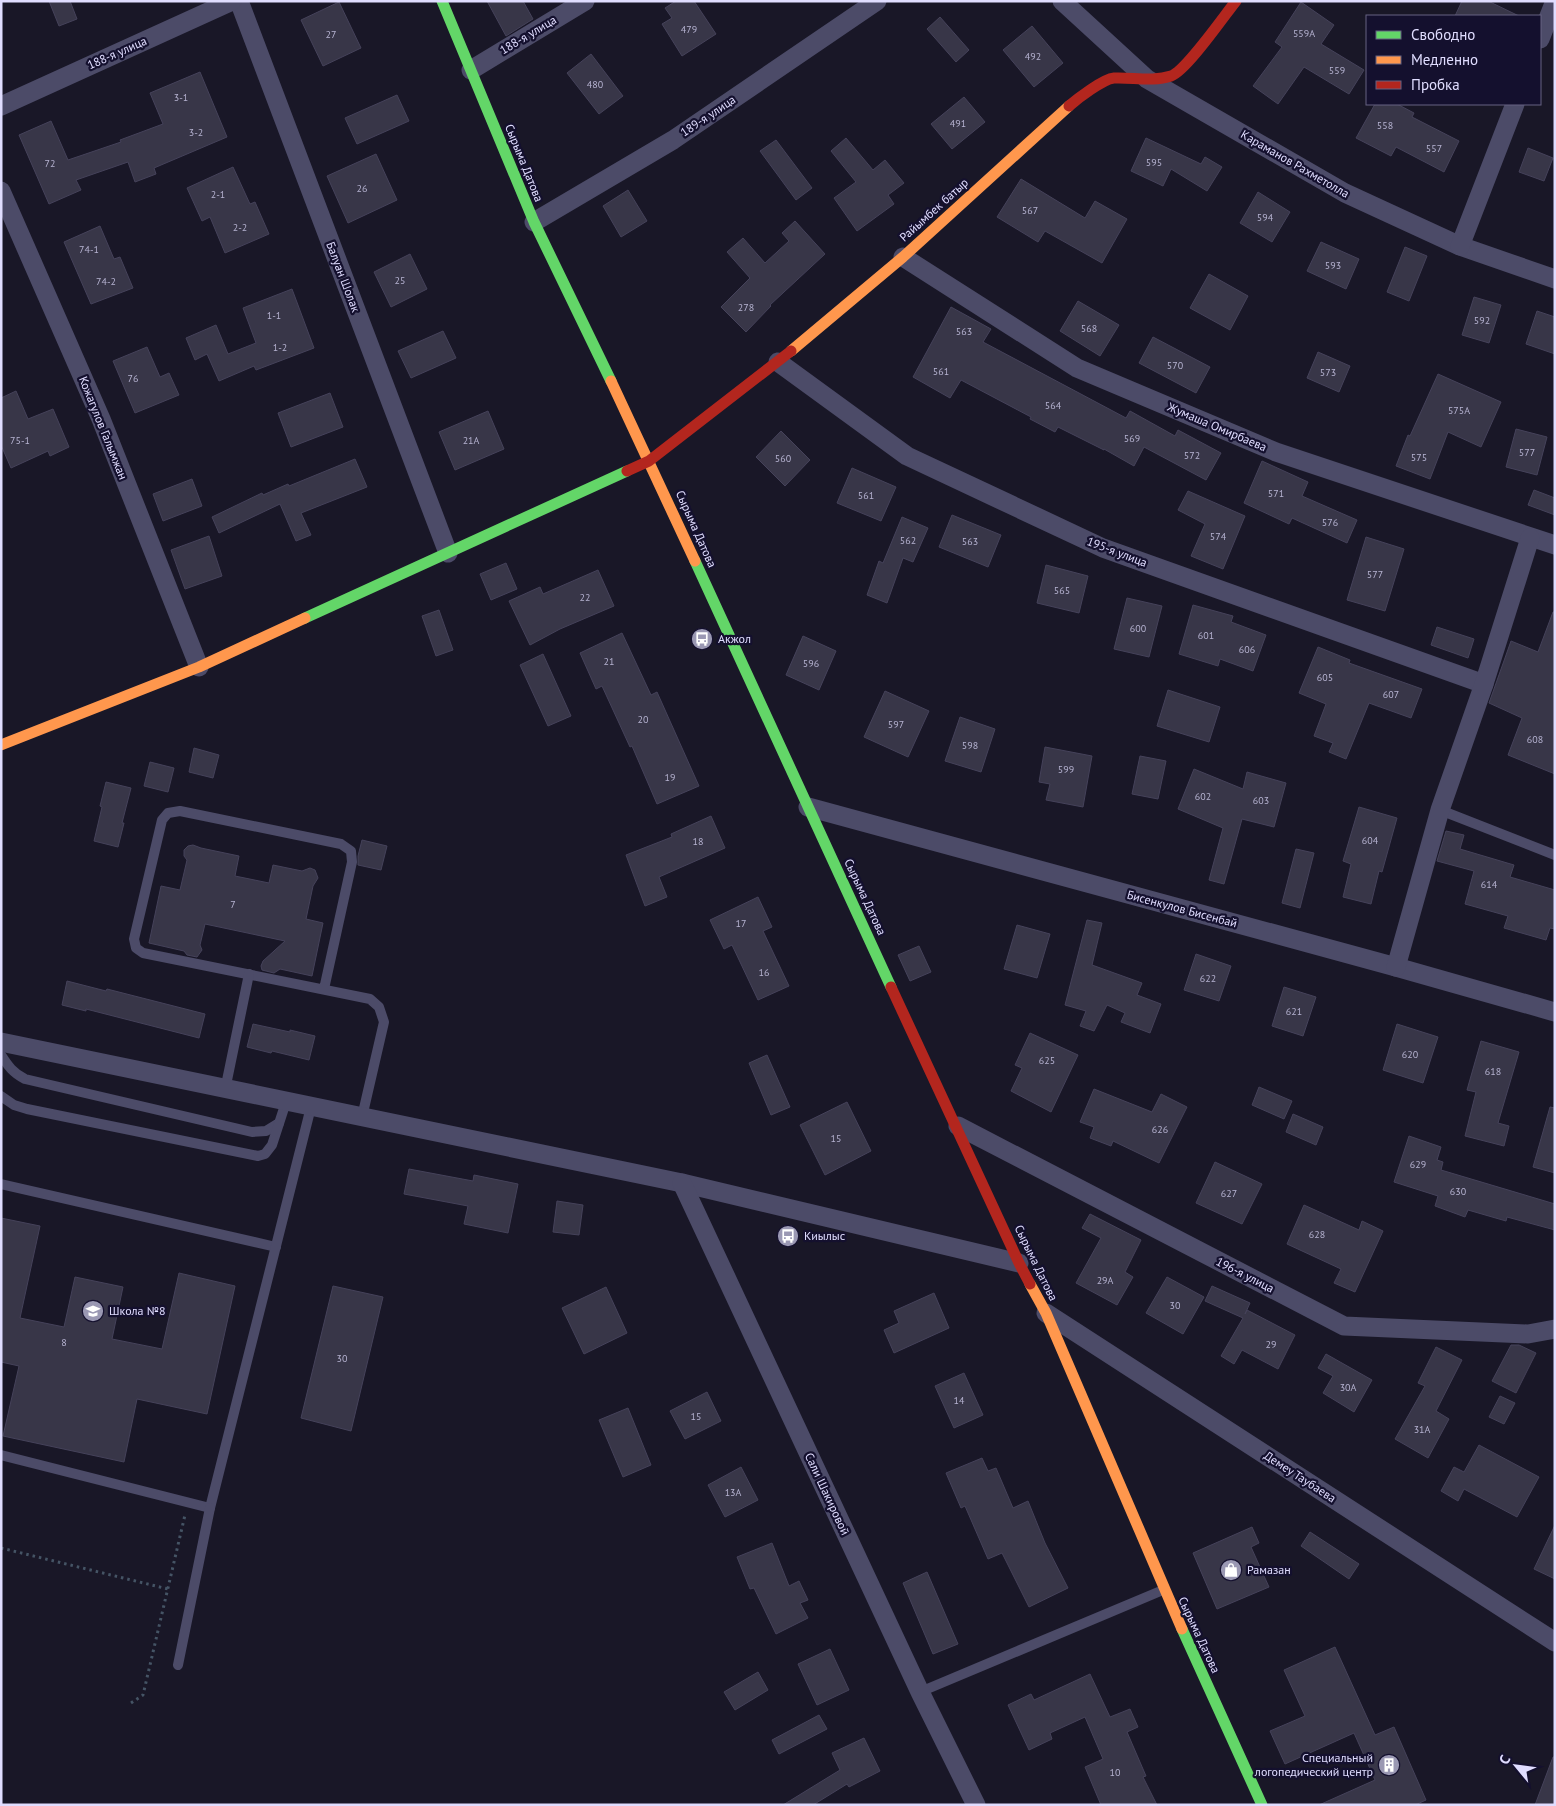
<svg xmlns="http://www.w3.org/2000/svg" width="1556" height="1806" viewBox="0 0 1556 1806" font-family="'PT Sans',sans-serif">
  <rect width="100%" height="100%" fill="#191727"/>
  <g fill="#383648" stroke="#45425a">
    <polygon points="49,1 70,1 77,19 59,26"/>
    <polygon points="487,1 523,1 533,19 506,36"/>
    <polygon points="676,1 694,1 716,34 682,56 662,24 672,18 665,8"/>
    <polygon points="1462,1 1488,1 1519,16 1455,16"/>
    <polygon points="339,2 361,48 323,66 301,20"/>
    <polygon points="1301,2 1334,25 1321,44 1364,70 1349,94 1304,67 1278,104 1253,86 1282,47 1275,42"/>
    <polygon points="940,17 969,50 956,62 927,29"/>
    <polygon points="1032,26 1063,63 1034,87 1003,50"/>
    <polygon points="591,54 623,96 599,114 567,73"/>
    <polygon points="200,72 227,137 154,168 156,174 135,182 128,162 76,180 81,190 49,204 19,135 51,121 68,160 121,142 120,140 163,124 150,93"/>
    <polygon points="397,95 409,121 357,144 345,118"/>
    <polygon points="964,97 985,122 952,149 931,124"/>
    <polygon points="1375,104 1397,104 1414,113 1412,117 1459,141 1444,172 1396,147 1391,156 1356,138"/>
    <polygon points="846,138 873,170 885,160 904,183 888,195 894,204 857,231 834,198 856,182 831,151"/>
    <polygon points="1146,138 1201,164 1205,157 1222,167 1207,191 1171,169 1163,186 1131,171"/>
    <polygon points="776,140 812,188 796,200 760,151"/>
    <polygon points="1528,148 1553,158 1544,181 1519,172"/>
    <polygon points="376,154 397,200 348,223 327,176"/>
    <polygon points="233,167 250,204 255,202 269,234 225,253 210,217 202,221 187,188"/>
    <polygon points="1021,179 1085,218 1095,201 1127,219 1102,263 1045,231 1038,242 997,217"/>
    <polygon points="628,190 647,221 621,237 603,206"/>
    <polygon points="1258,192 1290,212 1272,242 1240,223"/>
    <polygon points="795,221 825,254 770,305 771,306 746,332 721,307 750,278 727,252 743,238 765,263 789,241 782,233"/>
    <polygon points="100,226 114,259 120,257 133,288 91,304 64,242"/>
    <polygon points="1321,242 1359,259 1346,289 1307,271"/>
    <polygon points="1405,247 1427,256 1409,301 1387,292"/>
    <polygon points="410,254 427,289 391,307 374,272"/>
    <polygon points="1209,274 1248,296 1230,330 1190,308"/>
    <polygon points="292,289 314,348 256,370 254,366 219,381 207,354 195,360 186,338 216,325 228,354 256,343 243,308"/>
    <polygon points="1474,297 1501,305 1489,343 1462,335"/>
    <polygon points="1078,301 1119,325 1100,356 1060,331"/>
    <polygon points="951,307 991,329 983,342 1126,418 1130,411 1175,436 1178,430 1221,453 1206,480 1144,447 1134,466 1104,449 1104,450 1058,427 1055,432 1030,419 1031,417 961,380 950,398 913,377"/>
    <polygon points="1537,311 1555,317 1555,354 1526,344"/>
    <polygon points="443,331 456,358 411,378 398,351"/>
    <polygon points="1153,337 1210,367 1196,393 1139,363"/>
    <polygon points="147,347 160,377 169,373 179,395 135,413 113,361"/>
    <polygon points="1318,352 1350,366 1339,392 1307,378"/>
    <polygon points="1438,374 1501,402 1481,447 1448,432 1430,479 1396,466 1408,435 1410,436"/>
    <polygon points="16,391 28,419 53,409 69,447 50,456 48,451 11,468 1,445 1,398"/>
    <polygon points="330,393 343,427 291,447 278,413"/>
    <polygon points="488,411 504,449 455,470 439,432"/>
    <polygon points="1516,429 1547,437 1537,475 1506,467"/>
    <polygon points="781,431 810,460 785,486 756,457"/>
    <polygon points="355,459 367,487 301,513 311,535 296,541 280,504 219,533 212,517 262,493 263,495 288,484 289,486"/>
    <polygon points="1262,461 1308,482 1302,496 1357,520 1347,543 1292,518 1289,524 1244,503"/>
    <polygon points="852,468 896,487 881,521 837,503"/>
    <polygon points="192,479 202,506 163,521 153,494"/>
    <polygon points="1534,490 1555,498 1555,515 1528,505"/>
    <polygon points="1188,491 1245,516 1223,569 1191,556 1205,524 1178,510"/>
    <polygon points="952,515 1001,535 988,567 939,547"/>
    <polygon points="902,517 928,528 913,562 903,558 887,603 867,595 879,561 883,563"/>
    <polygon points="209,536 222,576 185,589 171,550"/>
    <polygon points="1366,537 1404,549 1385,611 1347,600"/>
    <polygon points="506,563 517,589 491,600 480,574"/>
    <polygon points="1046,565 1088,576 1079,613 1037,603"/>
    <polygon points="598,570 614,606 560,629 530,645 509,601 540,587 543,594"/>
    <polygon points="1127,598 1162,606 1149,657 1114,649"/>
    <polygon points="1193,605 1233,616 1231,622 1266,635 1253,671 1220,659 1218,666 1179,654"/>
    <polygon points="439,610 453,650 436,656 422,616"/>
    <polygon points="1553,612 1555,612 1555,774 1508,755 1522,718 1489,703 1511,641 1538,652"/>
    <polygon points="1437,627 1474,639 1468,658 1431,645"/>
    <polygon points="622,633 651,695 657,692 699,786 657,804 632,746 630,747 602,686 596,689 580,653"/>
    <polygon points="803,636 836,651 819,690 786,675"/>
    <polygon points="1318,647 1350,660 1349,663 1422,689 1411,718 1369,703 1346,759 1329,752 1333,743 1314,736 1326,704 1299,693"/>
    <polygon points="543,654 571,716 548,726 520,665"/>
    <polygon points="1168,690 1220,707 1209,742 1157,726"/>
    <polygon points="885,691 929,711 908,757 864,737"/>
    <polygon points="960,717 995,729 981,772 945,761"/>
    <polygon points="1045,747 1092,756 1083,807 1046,800 1050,784 1039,782"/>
    <polygon points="194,748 219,755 213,778 189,772"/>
    <polygon points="1140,756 1166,761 1158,799 1132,794"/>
    <polygon points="150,762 174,768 168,792 144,786"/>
    <polygon points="1194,769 1243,789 1247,772 1286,783 1274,827 1242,819 1224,884 1209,880 1223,828 1178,809"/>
    <polygon points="106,782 131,788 122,823 124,823 118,847 94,841 102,807 100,806"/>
    <polygon points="1359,807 1397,818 1382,872 1379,871 1371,904 1343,897 1351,864 1343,861"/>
    <polygon points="711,816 725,848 659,877 667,897 645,906 626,855 672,837 671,834"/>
    <polygon points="1446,831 1464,835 1460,849 1514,865 1510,877 1555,890 1555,929 1550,928 1546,940 1504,928 1508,916 1465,904 1474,871 1437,861"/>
    <polygon points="362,840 387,846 381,870 358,865 358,856"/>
    <polygon points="193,845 201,848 239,856 235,876 269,883 273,865 302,871 310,868 315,870 318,878 313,886 306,919 323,923 312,976 280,969 274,973 262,970 261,966 263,961 285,941 205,924 200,945 202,950 197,957 187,955 184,951 149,943 161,886 180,890 187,860 184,856 184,850 188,846"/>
    <polygon points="1296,849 1314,853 1300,908 1282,903"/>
    <polygon points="758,897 772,927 763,931 789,986 758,1000 732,945 724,949 710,920"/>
    <polygon points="1087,920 1102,923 1092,965 1142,983 1137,995 1161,1004 1150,1033 1121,1022 1125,1013 1107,1005 1094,1031 1080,1026 1086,1011 1065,1005"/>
    <polygon points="1017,925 1050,934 1037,978 1004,969"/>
    <polygon points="919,946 931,972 910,981 898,955"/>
    <polygon points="1196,954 1231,966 1219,1001 1184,990"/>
    <polygon points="67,981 106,991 107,989 205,1014 199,1038 86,1009 86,1011 62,1005"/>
    <polygon points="1284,987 1316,997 1303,1036 1272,1026"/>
    <polygon points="253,1024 290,1032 290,1030 315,1036 309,1060 272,1051 271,1053 247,1047"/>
    <polygon points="1397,1024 1438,1037 1423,1083 1383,1070"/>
    <polygon points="1030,1033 1078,1055 1051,1112 1011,1091 1022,1068 1015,1065"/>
    <polygon points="1481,1041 1519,1052 1498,1123 1509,1126 1504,1146 1465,1136 1476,1092 1467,1090"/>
    <polygon points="767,1055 790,1107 771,1115 749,1063"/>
    <polygon points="1259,1087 1292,1101 1284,1119 1252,1105"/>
    <polygon points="1094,1089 1152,1112 1161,1094 1187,1107 1159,1163 1113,1141 1111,1146 1090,1138 1094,1127 1080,1122"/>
    <polygon points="847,1102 871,1151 825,1175 800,1125"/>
    <polygon points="1550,1107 1555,1108 1555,1173 1533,1167"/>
    <polygon points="1293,1114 1323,1127 1316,1145 1286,1132"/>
    <polygon points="1409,1136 1441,1147 1437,1160 1443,1162 1441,1170 1555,1204 1555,1230 1507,1217 1506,1221 1468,1210 1465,1217 1435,1206 1438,1196 1394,1182"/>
    <polygon points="1215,1162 1262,1184 1242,1224 1196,1203"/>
    <polygon points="409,1169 473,1181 474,1175 518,1184 508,1233 464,1224 468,1206 404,1194"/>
    <polygon points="557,1201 583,1205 579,1235 553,1232"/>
    <polygon points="1304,1205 1359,1230 1362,1221 1383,1231 1355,1292 1334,1283 1341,1269 1287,1244"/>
    <polygon points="1090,1214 1141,1240 1125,1272 1133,1277 1117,1305 1076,1283 1101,1238 1082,1228"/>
    <polygon points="1,1218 40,1226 20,1318 64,1327 75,1277 123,1287 112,1339 162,1349 179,1273 235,1286 207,1414 137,1399 124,1462 3,1436 19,1366 1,1362"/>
    <polygon points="1167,1277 1204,1297 1183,1334 1146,1313"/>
    <polygon points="333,1286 383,1297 351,1431 301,1418"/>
    <polygon points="1212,1286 1250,1303 1245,1314 1247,1310 1295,1335 1278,1369 1242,1350 1234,1364 1221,1356 1243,1318 1205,1301"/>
    <polygon points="606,1287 627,1333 584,1354 562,1308"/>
    <polygon points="934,1293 949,1328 894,1353 884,1330 899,1323 894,1311"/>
    <polygon points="1511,1345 1519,1345 1536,1353 1516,1393 1492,1381"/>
    <polygon points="1436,1347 1462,1360 1436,1411 1449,1419 1428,1458 1395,1439 1425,1386 1418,1383"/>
    <polygon points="1326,1354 1372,1380 1354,1412 1323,1393 1333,1376 1318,1368"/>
    <polygon points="964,1373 983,1415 954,1428 935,1386"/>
    <polygon points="707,1392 721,1421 685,1439 670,1411"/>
    <polygon points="1500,1396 1515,1403 1504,1424 1489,1417"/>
    <polygon points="628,1408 651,1465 623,1477 599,1420"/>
    <polygon points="1479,1445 1539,1477 1517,1517 1464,1489 1458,1501 1441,1491 1454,1467 1464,1472"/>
    <polygon points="982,1458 988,1471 996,1468 1013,1508 1028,1501 1045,1543 1068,1588 1029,1607 1002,1553 988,1559 965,1506 961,1508 946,1473"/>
    <polygon points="741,1467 758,1500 725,1517 708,1485"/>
    <polygon points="1555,1525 1555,1579 1534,1569"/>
    <polygon points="1252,1527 1259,1543 1251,1547 1269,1587 1217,1609 1193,1553"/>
    <polygon points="1310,1532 1359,1564 1349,1579 1301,1546"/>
    <polygon points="772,1543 789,1586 799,1581 808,1600 800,1603 808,1618 776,1634 754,1588 750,1589 737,1557"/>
    <polygon points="927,1572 958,1644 933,1654 903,1583"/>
    <polygon points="1335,1647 1375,1735 1394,1727 1426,1800 1415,1805 1319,1805 1375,1780 1354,1733 1285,1764 1270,1731 1305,1716 1284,1670"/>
    <polygon points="830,1649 849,1690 817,1705 798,1664"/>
    <polygon points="758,1672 768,1690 735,1710 724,1692"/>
    <polygon points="1090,1674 1110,1717 1130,1709 1138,1727 1127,1732 1146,1776 1143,1777 1157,1805 1101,1805 1085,1767 1103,1759 1085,1717 1050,1733 1052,1739 1029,1750 1008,1705 1031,1694 1034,1700"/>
    <polygon points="819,1715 827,1729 779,1754 772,1740"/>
    <polygon points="864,1738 880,1771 849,1787 847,1784 813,1805 783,1805 840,1770 832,1753"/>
    <polygon points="1553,1757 1555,1757 1555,1805 1535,1805"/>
  </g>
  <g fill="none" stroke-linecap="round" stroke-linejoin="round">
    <g stroke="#455465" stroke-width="3" stroke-dasharray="2.5 4" stroke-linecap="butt">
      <polyline points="1,1548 168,1589"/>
      <polyline points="131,1703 143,1695 185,1515"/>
    </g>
    <g stroke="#4c4b68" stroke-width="10">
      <polyline points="1440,810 1555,855"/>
      <polyline points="324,989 352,862 351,851 341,844 180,811 168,813 162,820 134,939 136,948 143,953 370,999 379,1007 384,1022 362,1117"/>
      <path d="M 1,1055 C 8,1066 13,1073 25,1079 L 252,1132 L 266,1131 L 279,1123"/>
      <polyline points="225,1090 249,974"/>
      <polyline points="1,1096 14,1105 27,1109 258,1156 265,1154 272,1145 286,1102"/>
      <polyline points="1,1184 276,1247"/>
      <polyline points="1,1455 210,1508 311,1107"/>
      <polyline points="178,1665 210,1508"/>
      <polyline points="920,1692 1163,1590"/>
    </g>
    <g stroke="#4c4b68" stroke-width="19">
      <polyline points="239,1 448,553"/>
      <polyline points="1062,1 1147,79 1345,193 1460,246 1555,279"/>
      <polyline points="1540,39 1553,6"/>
      <polyline points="471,70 585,1"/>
      <polyline points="1,106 232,1"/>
      <polyline points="1,191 101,419 199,667"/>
      <polyline points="534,222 673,140 877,1"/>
      <polyline points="1460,246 1515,104"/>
      <polyline points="903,257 1077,368 1276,452 1555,545"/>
      <polyline points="778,362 907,456 1103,548 1484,684"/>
      <polyline points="808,807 1396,967 1555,1012"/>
      <polyline points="1396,967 1440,810 1484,684 1530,538"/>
      <polyline points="1,1042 682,1183 1019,1263"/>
      <polyline points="958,1126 1344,1326 1528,1334 1555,1329"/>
      <polyline points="682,1183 920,1692 976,1805"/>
      <polyline points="1046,1313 1555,1642"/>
    </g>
    <g stroke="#63d668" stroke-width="11">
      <polyline points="442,1 534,222 611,381"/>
      <polyline points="695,561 891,987"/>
      <polyline points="305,618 627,471"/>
      <polyline points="1182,1629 1262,1805"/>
    </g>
    <g stroke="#ff974d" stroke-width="11">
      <polyline points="791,351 903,257 1069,106"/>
      <polyline points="611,381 695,561"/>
      <polyline points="1,745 199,667 305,618"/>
      <polyline points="1030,1284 1046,1313 1182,1629"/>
    </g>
    <g stroke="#b3261e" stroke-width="11">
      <path d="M 1069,106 C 1077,99 1103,79 1114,78 C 1132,77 1153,82 1171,76 C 1186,71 1224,16 1236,1"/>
      <polyline points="627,471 649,461 791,351"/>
      <polyline points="891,987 1019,1263 1030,1284"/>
    </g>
  </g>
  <defs>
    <g id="bus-disc" transform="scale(1.125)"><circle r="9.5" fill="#9a98b3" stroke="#14102e"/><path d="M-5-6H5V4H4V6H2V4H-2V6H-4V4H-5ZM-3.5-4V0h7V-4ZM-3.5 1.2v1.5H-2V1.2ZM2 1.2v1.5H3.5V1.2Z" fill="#fff"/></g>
    <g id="school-disc" transform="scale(1.125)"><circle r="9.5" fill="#9a98b3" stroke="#14102e"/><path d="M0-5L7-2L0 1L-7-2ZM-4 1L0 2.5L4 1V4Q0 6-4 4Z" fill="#fff"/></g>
    <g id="shop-disc" transform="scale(1.125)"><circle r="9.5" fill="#9a98b3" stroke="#14102e"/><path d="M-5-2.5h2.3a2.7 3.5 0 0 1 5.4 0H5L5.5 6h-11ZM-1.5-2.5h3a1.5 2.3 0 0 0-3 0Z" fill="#fff"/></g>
    <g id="building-disc" transform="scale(1.125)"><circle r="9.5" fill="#9a98b3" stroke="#14102e"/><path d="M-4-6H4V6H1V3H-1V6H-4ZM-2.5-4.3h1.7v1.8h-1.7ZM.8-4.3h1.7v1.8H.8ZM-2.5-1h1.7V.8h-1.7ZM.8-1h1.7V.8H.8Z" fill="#fff"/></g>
  </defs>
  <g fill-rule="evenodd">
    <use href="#bus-disc" x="702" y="639"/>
    <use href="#bus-disc" x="788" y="1236"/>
    <use href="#school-disc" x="93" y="1311"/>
    <use href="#shop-disc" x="1231" y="1570"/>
    <use href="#building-disc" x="1389" y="1765"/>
  </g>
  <g text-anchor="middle" stroke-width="4.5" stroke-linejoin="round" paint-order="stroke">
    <g font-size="10" fill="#b6b3d1">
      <text x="689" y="33">479</text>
      <text x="1304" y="37">559А</text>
      <text x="331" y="38">27</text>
      <text x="1033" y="60">492</text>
      <text x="1337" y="74">559</text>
      <text x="595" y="88">480</text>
      <text x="181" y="101">3-1</text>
      <text x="958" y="127">491</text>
      <text x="1385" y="129">558</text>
      <text x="196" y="136">3-2</text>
      <text x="1434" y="152">557</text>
      <text x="1154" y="166">595</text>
      <text x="50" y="167">72</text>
      <text x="362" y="192">26</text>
      <text x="218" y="198">2-1</text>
      <text x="1030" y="214">567</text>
      <text x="1265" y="221">594</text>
      <text x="240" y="231">2-2</text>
      <text x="89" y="253">74-1</text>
      <text x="1333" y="269">593</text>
      <text x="400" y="284">25</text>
      <text x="106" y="285">74-2</text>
      <text x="746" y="311">278</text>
      <text x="274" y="319">1-1</text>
      <text x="1482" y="324">592</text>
      <text x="1089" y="332">568</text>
      <text x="964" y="335">563</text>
      <text x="280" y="351">1-2</text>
      <text x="1175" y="369">570</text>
      <text x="941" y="375">561</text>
      <text x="1328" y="376">573</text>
      <text x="133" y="382">76</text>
      <text x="1053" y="409">564</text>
      <text x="1459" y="414">575А</text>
      <text x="1132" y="442">569</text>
      <text x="20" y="444">75-1</text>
      <text x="471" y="444">21А</text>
      <text x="1527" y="456">577</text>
      <text x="1192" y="459">572</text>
      <text x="1419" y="461">575</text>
      <text x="783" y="462">560</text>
      <text x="1276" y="497">571</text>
      <text x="866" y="499">561</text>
      <text x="1330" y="526">576</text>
      <text x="1218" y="540">574</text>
      <text x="908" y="544">562</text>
      <text x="970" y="545">563</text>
      <text x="1375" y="578">577</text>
      <text x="1062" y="594">565</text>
      <text x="585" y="601">22</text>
      <text x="1138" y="632">600</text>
      <text x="1206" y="639">601</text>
      <text x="1247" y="653">606</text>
      <text x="609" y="665">21</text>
      <text x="811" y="667">596</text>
      <text x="1325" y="681">605</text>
      <text x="1391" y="698">607</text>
      <text x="643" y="723">20</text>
      <text x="896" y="728">597</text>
      <text x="1535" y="743">608</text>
      <text x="970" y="749">598</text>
      <text x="1066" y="773">599</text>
      <text x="670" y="781">19</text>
      <text x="1203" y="800">602</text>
      <text x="1261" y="804">603</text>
      <text x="1370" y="844">604</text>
      <text x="698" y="845">18</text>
      <text x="1489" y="888">614</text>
      <text x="233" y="908">7</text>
      <text x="741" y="927">17</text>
      <text x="764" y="976">16</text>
      <text x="1208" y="982">622</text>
      <text x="1294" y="1015">621</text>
      <text x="1410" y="1058">620</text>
      <text x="1047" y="1064">625</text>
      <text x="1493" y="1075">618</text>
      <text x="1160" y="1133">626</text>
      <text x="836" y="1142">15</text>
      <text x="1418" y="1168">629</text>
      <text x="1458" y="1195">630</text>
      <text x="1229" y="1197">627</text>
      <text x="1317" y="1238">628</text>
      <text x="1105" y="1284">29А</text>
      <text x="1175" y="1309">30</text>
      <text x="64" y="1346">8</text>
      <text x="1271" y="1348">29</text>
      <text x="342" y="1362">30</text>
      <text x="1348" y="1391">30А</text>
      <text x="959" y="1404">14</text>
      <text x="696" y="1420">15</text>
      <text x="1422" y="1433">31А</text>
      <text x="733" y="1496">13А</text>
      <text x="1115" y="1776">10</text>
    </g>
    <g font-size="12" fill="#e0ddff" stroke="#14102e">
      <text transform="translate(528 35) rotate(-31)" y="4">188-я улица</text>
      <text transform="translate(117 53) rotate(-24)" y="4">188-я улица</text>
      <text transform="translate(708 116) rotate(-34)" y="4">189-я улица</text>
      <text transform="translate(524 163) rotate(68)" y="4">Сырыма Датова</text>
      <text transform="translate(1295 164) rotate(30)" y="4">Караманов Рахметолла</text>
      <text transform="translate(934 210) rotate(-42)" y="4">Райымбек батыр</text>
      <text transform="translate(343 277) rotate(69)" y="4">Балуан Шолак</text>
      <text transform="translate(1217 427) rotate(23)" y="4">Жумаша Омирбаева</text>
      <text transform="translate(103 428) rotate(68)" y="4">Кожагулов Галымжан</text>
      <text transform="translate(696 529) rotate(66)" y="4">Сырыма Датова</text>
      <text transform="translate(1117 552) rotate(21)" y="4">195-я улица</text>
      <text transform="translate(865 897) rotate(65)" y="4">Сырыма Датова</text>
      <text transform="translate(1182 909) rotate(15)" y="4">Бисенкулов Бисенбай</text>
      <text transform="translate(1036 1263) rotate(64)" y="4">Сырыма Датова</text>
      <text transform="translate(1245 1275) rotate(27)" y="4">196-я улица</text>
      <text transform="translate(1300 1477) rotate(33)" y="4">Демеу Таубаева</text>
      <text transform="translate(827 1494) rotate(65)" y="4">Сали Шакировой</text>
      <text transform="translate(1199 1635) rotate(65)" y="4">Сырыма Датова</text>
    </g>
    <g font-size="12" fill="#e0ddff" stroke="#14102e" text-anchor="start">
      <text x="718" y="643">Акжол</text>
      <text x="804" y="1240">Киылыс</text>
      <text x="109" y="1315">Школа №8</text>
      <text x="1247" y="1574">Рамазан</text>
      <text x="1373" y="1762" text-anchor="end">Специальный<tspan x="1373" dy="14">логопедический центр</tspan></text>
    </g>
  </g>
  <rect width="1556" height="1806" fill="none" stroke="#e0ddff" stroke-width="5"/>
  <rect x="1366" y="15" width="175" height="90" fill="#14102e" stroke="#666282"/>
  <rect x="1376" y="31" width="25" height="8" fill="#63d668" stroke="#666282"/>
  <text x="1411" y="40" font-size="15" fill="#e0ddff">Свободно</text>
  <rect x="1376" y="56" width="25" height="8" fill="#ff974d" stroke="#666282"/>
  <text x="1411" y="65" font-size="15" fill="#e0ddff">Медленно</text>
  <rect x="1376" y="81" width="25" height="8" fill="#b3261e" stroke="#666282"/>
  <text x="1411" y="90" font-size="15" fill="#e0ddff">Пробка</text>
  <g transform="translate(1516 1766) rotate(299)" stroke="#14102e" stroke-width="4" paint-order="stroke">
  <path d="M0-4L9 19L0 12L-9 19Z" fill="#e0ddff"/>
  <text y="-8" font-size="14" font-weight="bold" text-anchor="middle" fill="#e0ddff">С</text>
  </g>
</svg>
